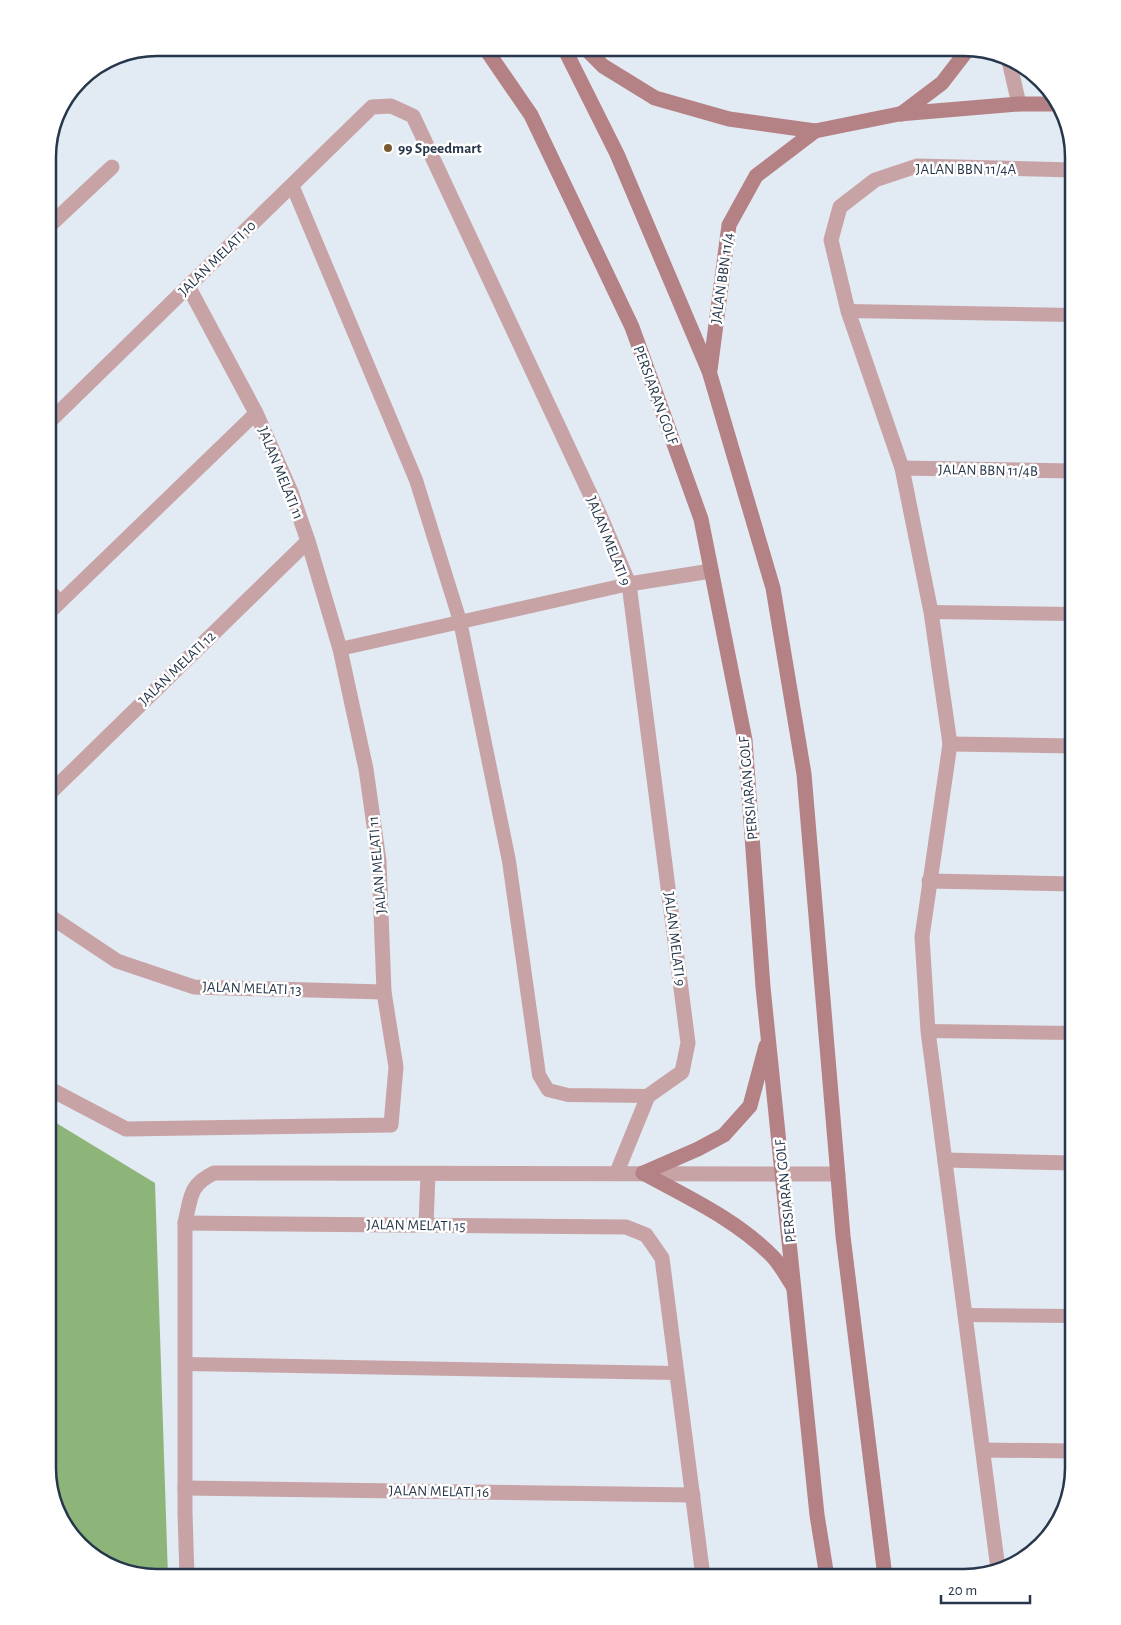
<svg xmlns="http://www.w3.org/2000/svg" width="1121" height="1625" viewBox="0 0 1121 1625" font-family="'Alegreya Sans',sans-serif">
  <rect width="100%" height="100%" fill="#e2eaf4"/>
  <polygon fill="#8eb579" points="48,1118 155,1183 168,1577 150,1577 102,1563 62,1522 48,1468"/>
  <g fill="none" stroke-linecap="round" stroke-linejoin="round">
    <g stroke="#c7a3a5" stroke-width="14">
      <polyline points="292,185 416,480 460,621 509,861 539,1075 548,1090 568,1095 648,1096"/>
      <polyline points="848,311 1073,315"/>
      <polyline points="48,589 60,602"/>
      <polyline points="931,612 1073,614"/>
      <polyline points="48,614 256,413"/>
      <polyline points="340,649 629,584"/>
      <polyline points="928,1031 1073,1033"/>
      <polyline points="966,1315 1073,1316"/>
      <polyline points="185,1364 676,1373"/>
    </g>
    <g stroke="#c7a3a5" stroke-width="15">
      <polyline points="1009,61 1019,104"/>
      <polyline points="48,227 112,167"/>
      <polyline points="48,423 372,107 391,106 413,116 599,513 629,584 688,1043 682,1072 648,1096 617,1172"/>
      <polyline points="902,468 1073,471"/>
      <polyline points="629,584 711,571"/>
      <polyline points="950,744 1073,746"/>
      <polyline points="48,795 308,541"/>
      <polyline points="929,881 1073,884"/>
      <polyline points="48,915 117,961 194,987 384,992"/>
      <polyline points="48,1088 126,1129 391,1125 396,1067 384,992 379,861 366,769 340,649 308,541 291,492 256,413 188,286"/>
      <polyline points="945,1160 1073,1163"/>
      <polyline points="185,1223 626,1227 646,1235 662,1258 703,1577"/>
      <polyline points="426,1225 428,1174"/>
      <polyline points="983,1450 1073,1451"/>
      <polyline points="185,1488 693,1495"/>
      <polyline points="998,1569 928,1031 922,937 950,744 931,612 902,468 848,311 831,240 840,207 875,180 917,166 1073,170"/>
      <path d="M 187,1577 L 185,1512 L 185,1223 C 191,1197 189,1185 214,1173 L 838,1174"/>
    </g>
    <g stroke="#b48184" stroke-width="15">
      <polyline points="485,48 531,115 632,327 701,519 745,740 763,987 817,1515 827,1577"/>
      <polyline points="564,48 617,154 709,371 773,588 804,774 843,1236 885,1577"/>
      <polyline points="585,48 603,66 655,98 729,119 815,131 899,114 1019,104 1059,104"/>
      <polyline points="901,114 942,83 969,48"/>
      <polyline points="710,370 729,225 756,176 815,131"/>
      <polyline points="643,1173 698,1149 724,1135 750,1106 766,1046"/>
      <path d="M 643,1173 C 687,1197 739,1221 774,1258 C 781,1266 787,1277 793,1286"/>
    </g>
  </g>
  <circle fill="#795b2f" stroke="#fff" stroke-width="2" cx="388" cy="148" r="5"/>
  <g text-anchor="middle" stroke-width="5" stroke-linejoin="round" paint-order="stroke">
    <g font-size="15" font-weight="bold" fill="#27374b" stroke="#fff" text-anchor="start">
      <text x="398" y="153">99 Speedmart</text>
    </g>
    <g font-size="15" fill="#27374b" stroke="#fff">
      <text x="966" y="174">JALAN BBN 11/4A</text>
      <text transform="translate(217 258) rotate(-44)" y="5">JALAN MELATI 10</text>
      <text transform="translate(722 278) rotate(-82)" y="5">JALAN BBN 11/4</text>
      <text transform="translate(656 395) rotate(70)" y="5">PERSIARAN GOLF</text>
      <text transform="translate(988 470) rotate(1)" y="5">JALAN BBN 11/4B</text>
      <text transform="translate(281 473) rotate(68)" y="5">JALAN MELATI 11</text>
      <text transform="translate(609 541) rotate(68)" y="5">JALAN MELATI 9</text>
      <text transform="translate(177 668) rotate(-44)" y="5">JALAN MELATI 12</text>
      <text transform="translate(748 788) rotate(-95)" y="5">PERSIARAN GOLF</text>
      <text transform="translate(377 865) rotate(-95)" y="5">JALAN MELATI 11</text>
      <text transform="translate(675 939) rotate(83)" y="5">JALAN MELATI 9</text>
      <text transform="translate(252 988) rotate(2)" y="5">JALAN MELATI 13</text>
      <text transform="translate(785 1191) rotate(-96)" y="5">PERSIARAN GOLF</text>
      <text transform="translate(416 1225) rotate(1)" y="5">JALAN MELATI 15</text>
      <text transform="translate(439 1491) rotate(1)" y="5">JALAN MELATI 16</text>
    </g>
  </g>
  <path d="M0 0H1121V1625H0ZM157 56H964A101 101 0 0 1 1065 157V1468A101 101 0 0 1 964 1569H157A101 101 0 0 1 56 1468V157A101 101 0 0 1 157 56Z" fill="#fff" fill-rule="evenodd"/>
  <path fill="none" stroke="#27374b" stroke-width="2.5" d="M157 56H964A101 101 0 0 1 1065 157V1468A101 101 0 0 1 964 1569H157A101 101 0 0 1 56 1468V157A101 101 0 0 1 157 56Z"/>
  <path d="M941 1595v8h89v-8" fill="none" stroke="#27374b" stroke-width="2.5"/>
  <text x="948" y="1595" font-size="15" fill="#27374b" stroke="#ffffff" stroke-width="4" paint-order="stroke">20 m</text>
</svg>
